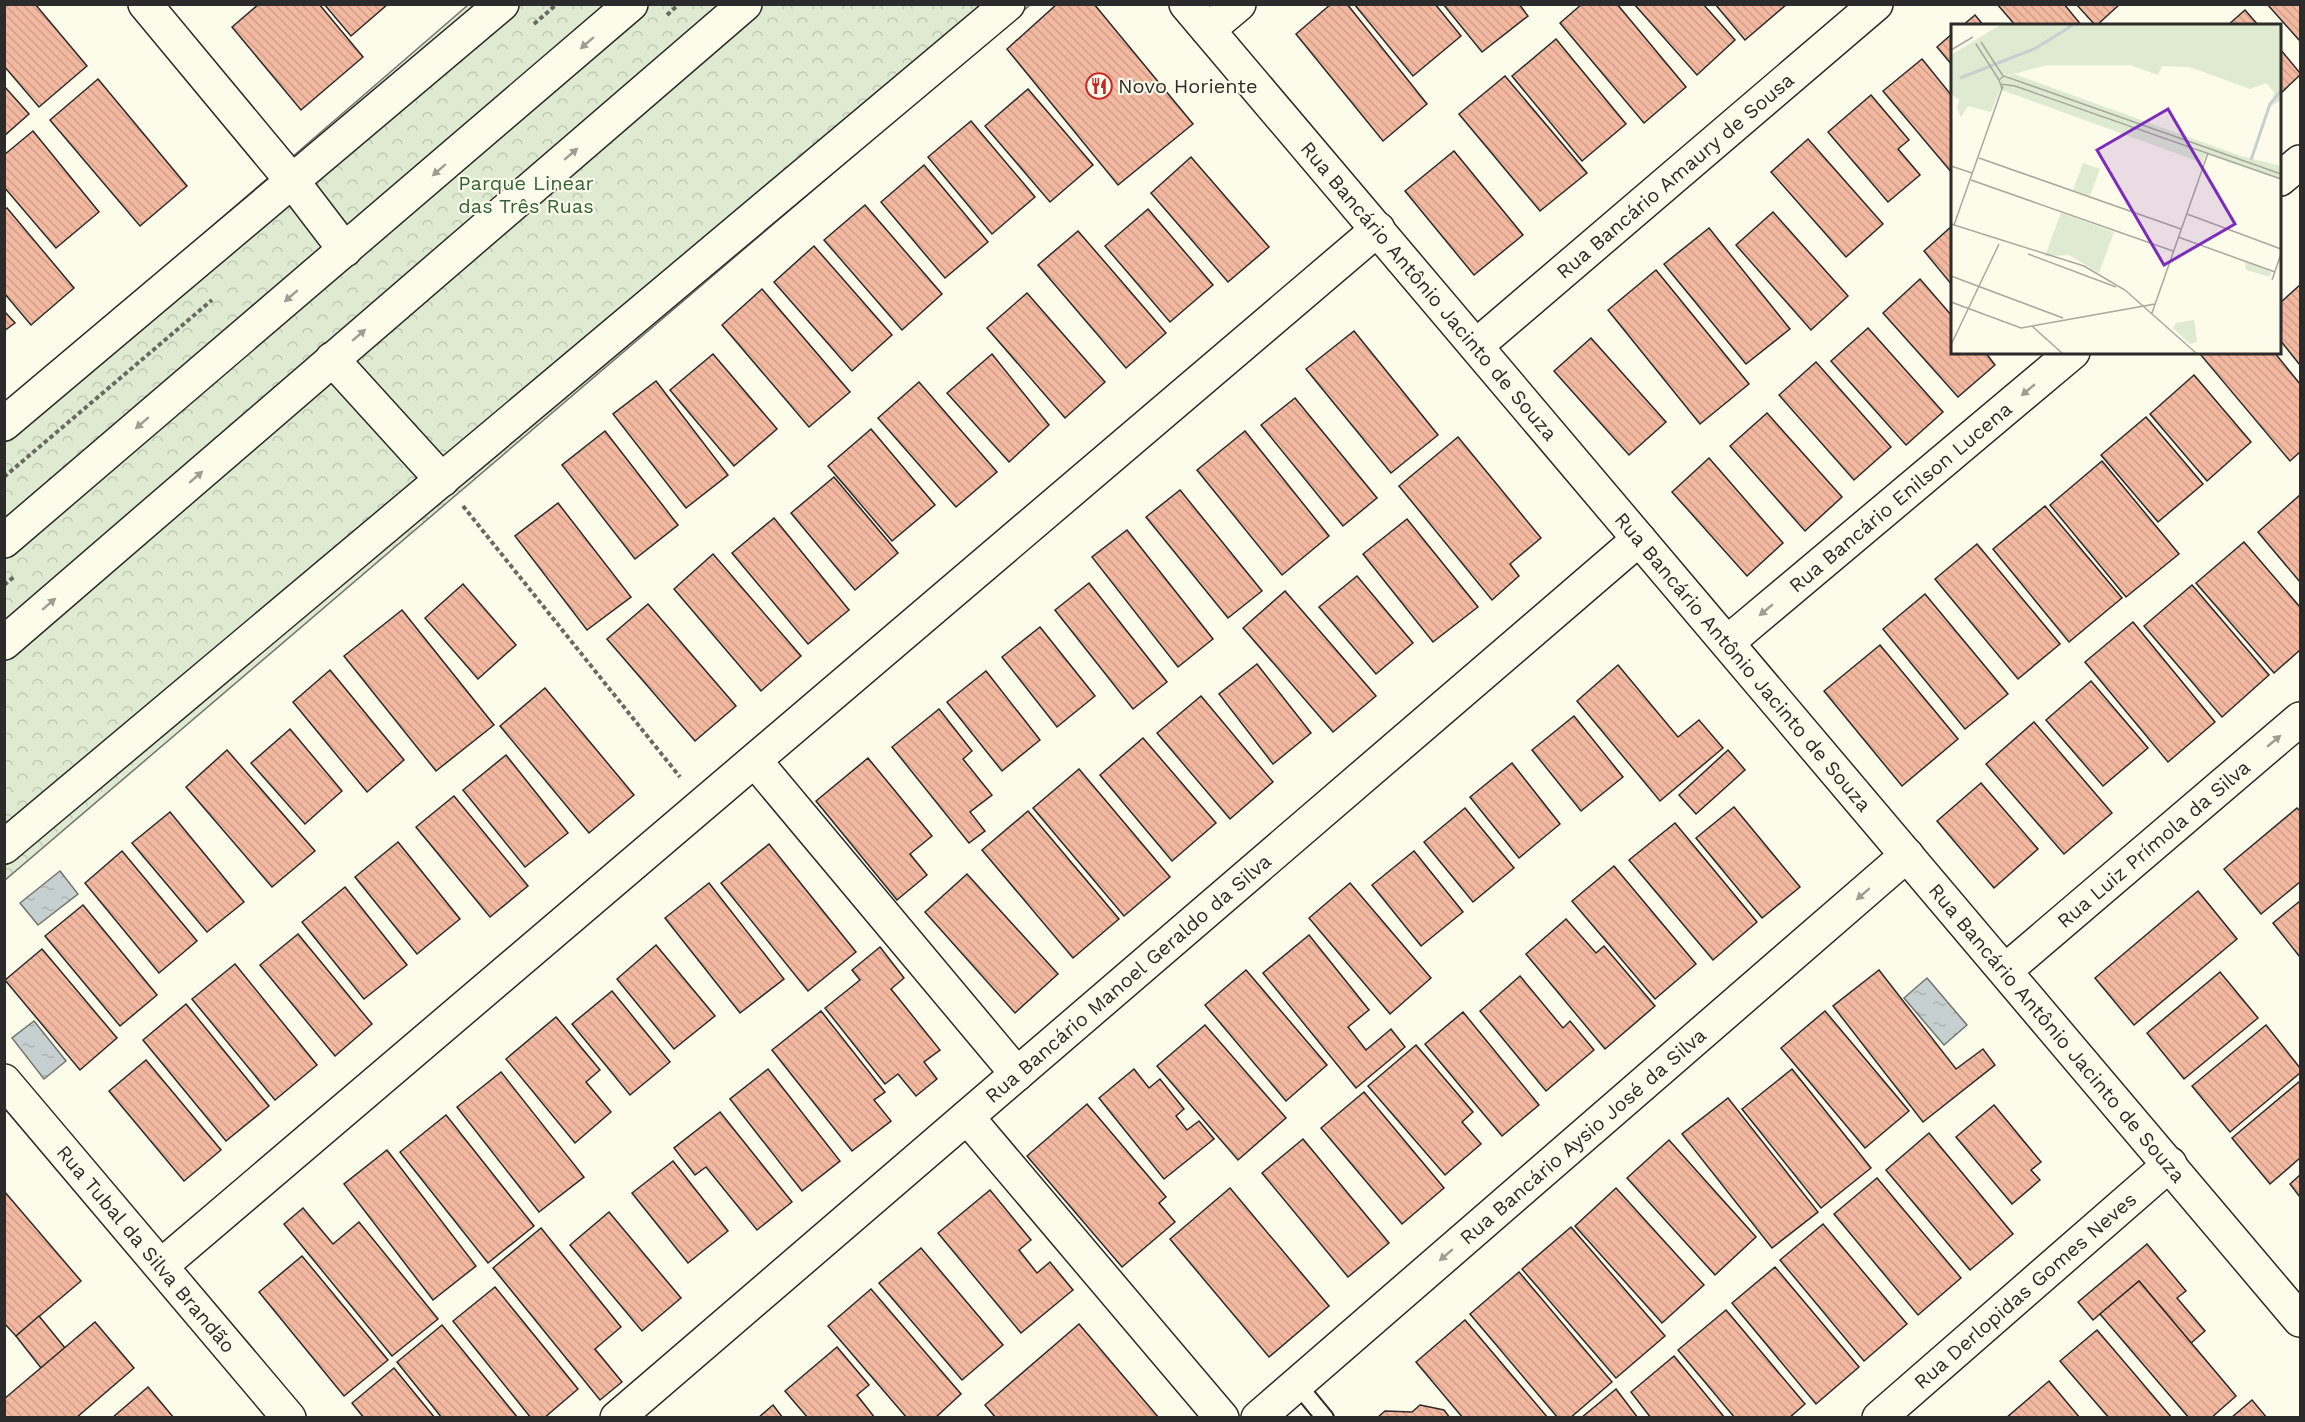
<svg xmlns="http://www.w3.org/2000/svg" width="2305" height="1422" viewBox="0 0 2305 1422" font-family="'Work Sans',sans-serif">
  <defs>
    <pattern id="park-crowns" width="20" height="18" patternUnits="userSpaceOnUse" patternTransform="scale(1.5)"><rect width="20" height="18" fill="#deebd1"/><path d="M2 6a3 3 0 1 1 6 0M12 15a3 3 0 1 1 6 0" fill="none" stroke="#bfcab4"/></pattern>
    <pattern id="water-ripples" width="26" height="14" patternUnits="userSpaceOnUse" patternTransform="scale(1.5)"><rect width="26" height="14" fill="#c7d0d0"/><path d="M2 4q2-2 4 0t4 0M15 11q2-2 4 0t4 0" fill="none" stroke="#abb3b3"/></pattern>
    <pattern id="building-back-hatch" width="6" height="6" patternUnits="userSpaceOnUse" patternTransform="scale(1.5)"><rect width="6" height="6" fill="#f2b8a0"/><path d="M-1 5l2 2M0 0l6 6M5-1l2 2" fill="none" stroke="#d09e8a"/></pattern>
  </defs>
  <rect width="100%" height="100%" fill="#fdfbea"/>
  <polygon fill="url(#park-crowns)" stroke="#74746e" stroke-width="1.5" points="468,5 1030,5 5,880 5,405"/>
  <g fill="url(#water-ripples)" stroke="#74746e" stroke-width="1.5">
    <polygon points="60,871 78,894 38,925 20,903"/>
    <polygon points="1927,978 1967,1025 1944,1045 1904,998"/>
    <polygon points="34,1021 66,1061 44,1079 12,1038"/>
  </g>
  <g fill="url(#building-back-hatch)" stroke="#2b2b2b" stroke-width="1.5">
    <polygon points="4,4 35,4 87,66 39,107 4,66"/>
    <polygon points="259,4 319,4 363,57 301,110 232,27"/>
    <polygon points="324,4 388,4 351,36"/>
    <polygon points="1057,4 1094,4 1193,124 1118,185 1007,49"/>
    <polygon points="1331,4 1347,4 1427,104 1383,141 1296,34"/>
    <polygon points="1354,4 1435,4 1461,36 1413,76"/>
    <polygon points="1443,4 1519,4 1528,16 1482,52"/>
    <polygon points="1582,4 1617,4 1686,87 1644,123 1560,23"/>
    <polygon points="1634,4 1703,4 1735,40 1697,75"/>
    <polygon points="1715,4 1787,4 1745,40"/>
    <polygon points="1997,4 2064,4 2082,26 2016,26"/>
    <polygon points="2076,4 2120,4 2096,26"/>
    <polygon points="2267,4 2300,4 2300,41"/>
    <polygon points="2245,10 2259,26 2227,26"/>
    <polygon points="1975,15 1984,26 1962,26"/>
    <polygon points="1952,34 1952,65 1937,47"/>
    <polygon points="1556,39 1626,124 1582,161 1512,76"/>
    <polygon points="2280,49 2300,73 2300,75 2280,94"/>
    <polygon points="1922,59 1952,96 1952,173 1883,91"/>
    <polygon points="1505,76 1587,173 1540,211 1459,114"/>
    <polygon points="98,79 187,186 140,226 50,120"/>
    <polygon points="4,86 29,114 4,136"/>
    <polygon points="1028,89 1093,165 1050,202 985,126"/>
    <polygon points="1871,95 1909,140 1898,149 1920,175 1888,202 1828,132"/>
    <polygon points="971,121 1035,197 992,234 928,157"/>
    <polygon points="33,131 99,212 56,248 4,187 4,155"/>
    <polygon points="1808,139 1883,224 1846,257 1771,172"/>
    <polygon points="1454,151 1523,235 1474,275 1405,191"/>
    <polygon points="1191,157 1269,247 1228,282 1151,193"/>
    <polygon points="924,165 988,242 945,278 881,202"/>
    <polygon points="865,205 942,294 902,330 824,240"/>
    <polygon points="7,208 74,288 31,325 4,293 4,210"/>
    <polygon points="1148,209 1213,285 1170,322 1105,246"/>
    <polygon points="1773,212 1848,296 1811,330 1736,245"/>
    <polygon points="1952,226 1952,285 1924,251"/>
    <polygon points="1709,228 1790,329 1746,364 1664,264"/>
    <polygon points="1078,231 1166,333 1126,368 1038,265"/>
    <polygon points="814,246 892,335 852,371 774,282"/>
    <polygon points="1656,270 1749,384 1700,424 1608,310"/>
    <polygon points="1920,279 1952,316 1952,352 1985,352 1995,365 1958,397 1883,313"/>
    <polygon points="2300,285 2300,365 2280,340 2280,303"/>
    <polygon points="762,289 850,392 809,427 722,325"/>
    <polygon points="1027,293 1105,382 1065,418 987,328"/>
    <polygon points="4,311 15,323 4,331"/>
    <polygon points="1868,328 1943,412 1906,445 1831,361"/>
    <polygon points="1354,331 1438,435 1391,473 1306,369"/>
    <polygon points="1591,338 1666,422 1629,455 1554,371"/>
    <polygon points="2201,352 2274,352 2300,384 2300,452 2290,461 2200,354"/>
    <polygon points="713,354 777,429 734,466 670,390"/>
    <polygon points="992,354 1049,425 1009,462 947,393"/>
    <polygon points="1816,362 1891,447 1854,480 1779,395"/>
    <polygon points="2194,375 2251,442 2207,481 2150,414"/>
    <polygon points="656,381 728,475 686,508 613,414"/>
    <polygon points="919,382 997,472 956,507 878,418"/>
    <polygon points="1295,398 1377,498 1343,526 1261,425"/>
    <polygon points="1767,413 1842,497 1805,531 1730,446"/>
    <polygon points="2146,417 2203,484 2158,522 2101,455"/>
    <polygon points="871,429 935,505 892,541 828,466"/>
    <polygon points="605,431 678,525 635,559 562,465"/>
    <polygon points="1245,431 1329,536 1282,575 1197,470"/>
    <polygon points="1458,437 1541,538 1510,564 1519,576 1492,600 1399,486"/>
    <polygon points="1709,458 1783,543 1747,576 1672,492"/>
    <polygon points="2102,461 2179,554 2126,597 2050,505"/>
    <polygon points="834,477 898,553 855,590 791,513"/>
    <polygon points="1180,490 1262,591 1228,618 1146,517"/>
    <polygon points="2300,495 2300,582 2258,532"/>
    <polygon points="558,503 631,597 587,630 515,536"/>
    <polygon points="2045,506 2122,598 2069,642 1993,549"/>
    <polygon points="774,518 849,610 808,644 732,553"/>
    <polygon points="1407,519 1478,607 1433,642 1363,554"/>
    <polygon points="1127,530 1213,639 1178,667 1092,557"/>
    <polygon points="2244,542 2300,607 2300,650 2274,673 2196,583"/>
    <polygon points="1977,544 2060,644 2018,679 1935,579"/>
    <polygon points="713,554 801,656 761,691 674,589"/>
    <polygon points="1357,576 1413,643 1376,674 1319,607"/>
    <polygon points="1089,583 1167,682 1133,709 1055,610"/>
    <polygon points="463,584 516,645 478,679 425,618"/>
    <polygon points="2192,585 2269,675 2222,717 2144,626"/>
    <polygon points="1285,591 1376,696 1333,732 1243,628"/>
    <polygon points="1925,594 2008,694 1965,729 1883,629"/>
    <polygon points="648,604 736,706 695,741 607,639"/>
    <polygon points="402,610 494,725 436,771 344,656"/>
    <polygon points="2133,622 2215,722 2168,762 2085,662"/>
    <polygon points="1040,627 1095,696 1057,727 1002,657"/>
    <polygon points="1880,645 1958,739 1902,786 1824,691"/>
    <polygon points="1257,664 1311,733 1273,764 1219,694"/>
    <polygon points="1618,665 1678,737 1699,720 1723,748 1660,801 1577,701"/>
    <polygon points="330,670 404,760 367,792 293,702"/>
    <polygon points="986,671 1040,740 1002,771 947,702"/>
    <polygon points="2091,681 2148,748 2103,786 2046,720"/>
    <polygon points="545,688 634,795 589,833 500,726"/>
    <polygon points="1201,696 1273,782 1230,819 1157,733"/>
    <polygon points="939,709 972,751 963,759 992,795 970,812 985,831 969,843 892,747"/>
    <polygon points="1574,716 1623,777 1581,811 1532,750"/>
    <polygon points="2034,722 2112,813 2064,854 1986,764"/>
    <polygon points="290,729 342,791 305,824 251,763"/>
    <polygon points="1143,738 1216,823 1172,861 1100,775"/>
    <polygon points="227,750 315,851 272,887 186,787"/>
    <polygon points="1728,750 1745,770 1696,814 1679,795"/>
    <polygon points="506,755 568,833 525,867 463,790"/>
    <polygon points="868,758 932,836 910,854 927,875 897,900 816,801"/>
    <polygon points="1512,763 1560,824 1519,858 1470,797"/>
    <polygon points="1079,769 1170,877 1124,916 1033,808"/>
    <polygon points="1981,783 2038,849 1994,888 1937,821"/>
    <polygon points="454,796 528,886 490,917 416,827"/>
    <polygon points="1734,807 1800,887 1762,918 1696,838"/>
    <polygon points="1465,808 1514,868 1473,902 1424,842"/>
    <polygon points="2297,808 2300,811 2300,882 2261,914 2224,869"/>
    <polygon points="1028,811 1119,919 1073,958 982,850"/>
    <polygon points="170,812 244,902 207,932 132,843"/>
    <polygon points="1675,823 1757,922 1713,960 1629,860"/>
    <polygon points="398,842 460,919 417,954 355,877"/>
    <polygon points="769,844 856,952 808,991 721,883"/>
    <polygon points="122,851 197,941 159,973 85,883"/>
    <polygon points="1414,851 1463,912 1421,946 1372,885"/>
    <polygon points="1614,866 1696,964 1655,999 1572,901"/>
    <polygon points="967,874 1058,974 1015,1013 925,912"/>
    <polygon points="709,883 784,979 740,1013 665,918"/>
    <polygon points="1350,883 1431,978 1390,1014 1309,918"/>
    <polygon points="345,887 407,965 364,999 302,922"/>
    <polygon points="2198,891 2237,939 2134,1025 2095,978"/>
    <polygon points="2300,901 2300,957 2273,923"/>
    <polygon points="83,905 157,995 120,1026 45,936"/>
    <polygon points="1566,919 1596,953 1604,946 1655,1006 1605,1049 1526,954"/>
    <polygon points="298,934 372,1024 335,1056 260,965"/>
    <polygon points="1309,935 1369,1010 1348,1027 1366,1050 1391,1029 1405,1047 1356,1088 1263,973"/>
    <polygon points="656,945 715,1016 674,1049 617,979"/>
    <polygon points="880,947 904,978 891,989 940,1050 924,1062 937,1079 916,1096 898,1074 885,1084 825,1008 860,980 852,970"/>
    <polygon points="42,949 117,1038 80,1070 5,980"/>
    <polygon points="235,964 317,1065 275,1100 192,999"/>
    <polygon points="1246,970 1327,1065 1286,1101 1205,1005"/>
    <polygon points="1879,970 1956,1069 1983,1049 1995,1065 1923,1122 1833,1006"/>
    <polygon points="2220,972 2258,1018 2184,1079 2147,1033"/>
    <polygon points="1520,976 1563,1028 1570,1021 1594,1050 1546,1091 1480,1011"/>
    <polygon points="612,991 670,1062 630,1095 572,1024"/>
    <polygon points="186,1004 269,1106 226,1141 143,1040"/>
    <polygon points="821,1011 885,1092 874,1100 891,1121 852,1151 772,1050"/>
    <polygon points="1825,1011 1909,1111 1865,1148 1781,1048"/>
    <polygon points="1463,1012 1539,1105 1502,1136 1425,1044"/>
    <polygon points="556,1017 600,1070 586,1082 611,1112 575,1143 506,1059"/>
    <polygon points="1205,1025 1286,1118 1238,1160 1157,1066"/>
    <polygon points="2266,1025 2300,1068 2300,1073 2230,1132 2192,1086"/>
    <polygon points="1416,1045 1473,1112 1462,1122 1481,1144 1445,1175 1368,1086"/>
    <polygon points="146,1060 221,1150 184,1181 109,1091"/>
    <polygon points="768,1069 840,1161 802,1191 730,1099"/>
    <polygon points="1134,1069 1149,1088 1160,1079 1184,1109 1176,1116 1187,1130 1199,1121 1214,1139 1164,1179 1099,1098"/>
    <polygon points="1792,1069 1871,1168 1821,1208 1742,1109"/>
    <polygon points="501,1072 584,1177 539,1212 457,1107"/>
    <polygon points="2300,1081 2300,1158 2270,1184 2232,1138"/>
    <polygon points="1364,1092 1444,1188 1402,1224 1321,1128"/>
    <polygon points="1728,1098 1818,1212 1772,1248 1682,1134"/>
    <polygon points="1087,1104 1166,1197 1159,1203 1175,1222 1122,1267 1027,1156"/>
    <polygon points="1994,1105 2041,1162 2031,1170 2040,1180 2012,1204 1956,1137"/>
    <polygon points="720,1112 792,1202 757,1230 706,1167 695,1175 674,1148"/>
    <polygon points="446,1115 534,1226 488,1263 400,1152"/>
    <polygon points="1929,1133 2013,1234 1970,1270 1886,1170"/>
    <polygon points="1303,1139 1389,1243 1348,1277 1262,1173"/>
    <polygon points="1669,1140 1756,1237 1715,1275 1627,1178"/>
    <polygon points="387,1150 476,1266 433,1300 344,1184"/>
    <polygon points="673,1161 728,1231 688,1263 632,1193"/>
    <polygon points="2300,1175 2300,1197 2290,1184"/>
    <polygon points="1877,1178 1961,1278 1918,1315 1834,1214"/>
    <polygon points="1230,1188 1329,1306 1269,1357 1170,1239"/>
    <polygon points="1616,1188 1704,1285 1662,1323 1575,1226"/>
    <polygon points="990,1190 1031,1240 1019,1250 1037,1273 1050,1262 1073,1290 1021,1333 938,1233"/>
    <polygon points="4,1191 81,1281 16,1336 4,1323"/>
    <polygon points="303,1208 333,1244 359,1222 438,1319 392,1356 284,1224"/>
    <polygon points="609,1212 681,1298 642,1331 570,1245"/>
    <polygon points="1823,1224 1907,1324 1864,1361 1780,1260"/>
    <polygon points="1571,1227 1665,1336 1616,1378 1522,1269"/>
    <polygon points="541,1228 621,1327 595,1349 622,1382 600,1400 493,1268"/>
    <polygon points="2147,1244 2186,1291 2177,1298 2205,1331 2191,1343 2139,1281 2093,1320 2078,1302"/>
    <polygon points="921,1248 1003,1345 962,1380 879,1283"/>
    <polygon points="302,1256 388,1360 344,1396 259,1292"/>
    <polygon points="1775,1267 1859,1367 1816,1404 1732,1303"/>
    <polygon points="1519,1272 1612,1382 1570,1418 1558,1418 1470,1314"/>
    <polygon points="2139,1281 2236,1396 2211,1418 2189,1418 2100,1314"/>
    <polygon points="495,1287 578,1389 544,1418 531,1418 453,1321"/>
    <polygon points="871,1289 961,1394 935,1418 907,1418 828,1326"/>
    <polygon points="1726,1310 1805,1404 1789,1418 1735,1418 1678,1350"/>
    <polygon points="39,1316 65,1348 41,1368 16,1336"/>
    <polygon points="1465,1320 1548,1418 1463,1418 1416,1362"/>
    <polygon points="95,1322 134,1368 76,1418 4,1418 4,1399"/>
    <polygon points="1079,1324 1159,1418 996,1418 985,1405"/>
    <polygon points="442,1325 518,1418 442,1418 397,1362"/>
    <polygon points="2097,1330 2172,1418 2109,1418 2060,1361"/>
    <polygon points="837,1347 869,1385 857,1395 875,1418 808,1418 785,1391"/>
    <polygon points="1674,1356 1725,1418 1651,1418 1631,1392"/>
    <polygon points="394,1368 435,1418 364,1418 352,1403"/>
    <polygon points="2049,1381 2080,1418 2006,1418"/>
    <polygon points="148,1387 174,1418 112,1418"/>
    <polygon points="1616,1389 1638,1418 1581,1418"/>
    <polygon points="2252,1400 2267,1418 2231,1418"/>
    <polygon points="773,1405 783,1418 758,1418"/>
    <polygon points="1420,1405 1444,1410 1450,1418 1377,1418 1385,1411 1412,1412"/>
  </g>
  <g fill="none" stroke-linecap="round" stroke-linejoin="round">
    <g stroke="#2b2b2b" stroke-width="20">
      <polyline id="lane" points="1297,1384 1325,1418"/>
    </g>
    <g stroke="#2b2b2b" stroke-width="36">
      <g id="street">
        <polyline points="145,4 293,182 345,250"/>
        <polyline points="1208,30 1239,4"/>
        <path id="s1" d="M 1476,346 L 1876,4"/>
        <polyline points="332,359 442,480"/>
        <polyline points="4,424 502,4"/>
        <polyline points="755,761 1017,1074"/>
        <polyline points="4,847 1008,4"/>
        <path id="s2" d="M 4,1081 L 289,1418"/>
        <polyline points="967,1117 1222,1418"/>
        <polyline points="161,1266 1378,229"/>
        <path id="s3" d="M 617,1418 L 1639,539"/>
      </g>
    </g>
    <g stroke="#2b2b2b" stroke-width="36">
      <g id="secondary">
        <path id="s4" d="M 1186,4 L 2300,1320"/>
        <polyline points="2280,179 2300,162"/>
        <polyline points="4,541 631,4"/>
        <path id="s5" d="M 1728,642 L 2073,352"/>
        <polyline points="4,643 745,4"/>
        <path id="s6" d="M 2006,970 L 2300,719"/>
        <path id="s7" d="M 1258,1418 L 1907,855"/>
        <path id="s8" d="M 1879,1418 L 2170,1164"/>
      </g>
    </g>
    <g stroke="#6a6964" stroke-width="4" stroke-dasharray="4.5 3" stroke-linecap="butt">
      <polyline points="667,15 679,4"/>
      <polyline points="534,24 557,4"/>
      <polyline points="4,477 212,300"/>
      <polyline points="463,506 680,777"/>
      <polyline points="4,585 15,576"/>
    </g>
    <use href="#lane" stroke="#fdfbea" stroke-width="16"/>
    <use href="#street" stroke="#fdfbea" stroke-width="33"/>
    <use href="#secondary" stroke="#fdfbea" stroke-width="33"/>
  </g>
  <defs><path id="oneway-solid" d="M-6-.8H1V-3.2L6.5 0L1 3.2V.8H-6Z" transform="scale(1.5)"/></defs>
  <g fill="#9e9d94">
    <use href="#oneway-solid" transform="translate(587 43) rotate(139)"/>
    <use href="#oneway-solid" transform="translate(571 154) rotate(-41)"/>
    <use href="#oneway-solid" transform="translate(439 170) rotate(139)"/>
    <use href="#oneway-solid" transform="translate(291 296) rotate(139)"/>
    <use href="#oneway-solid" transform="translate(359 335) rotate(-41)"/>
    <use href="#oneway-solid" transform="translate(2028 390) rotate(140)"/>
    <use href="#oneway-solid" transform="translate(142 423) rotate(139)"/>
    <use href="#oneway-solid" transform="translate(196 477) rotate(-41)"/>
    <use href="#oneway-solid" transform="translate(49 604) rotate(-41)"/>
    <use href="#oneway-solid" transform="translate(1766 610) rotate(140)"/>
    <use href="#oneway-solid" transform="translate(2274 741) rotate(-40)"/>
    <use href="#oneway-solid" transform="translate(1863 894) rotate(139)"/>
    <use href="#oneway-solid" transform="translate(1446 1255) rotate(139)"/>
  </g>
  <defs>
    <g id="restaurant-ring" transform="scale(1.35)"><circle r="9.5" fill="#fdfbea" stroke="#c62828" stroke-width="1.5"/><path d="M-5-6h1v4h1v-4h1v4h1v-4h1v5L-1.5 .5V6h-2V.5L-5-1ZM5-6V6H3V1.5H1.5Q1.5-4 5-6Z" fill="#c62828"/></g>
  </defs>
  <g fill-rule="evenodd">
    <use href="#restaurant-ring" x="1099" y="86"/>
  </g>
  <g text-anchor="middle" stroke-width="4.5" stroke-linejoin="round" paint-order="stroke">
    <g font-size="20" fill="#2b2b2b" stroke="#fdfbea" text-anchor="start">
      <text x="1118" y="93">Novo Horiente</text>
    </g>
    <g font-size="20" fill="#2b2b2b" stroke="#fdfbea">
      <text dy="7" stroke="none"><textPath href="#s1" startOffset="262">Rua Bancário Amaury de Sousa</textPath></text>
      <text dy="7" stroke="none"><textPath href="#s4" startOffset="376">Rua Bancário Antônio Jacinto de Souza</textPath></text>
      <text dy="7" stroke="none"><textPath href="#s5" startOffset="225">Rua Bancário Enilson Lucena</textPath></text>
      <text dy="7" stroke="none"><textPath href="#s4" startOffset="862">Rua Bancário Antônio Jacinto de Souza</textPath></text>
      <text dy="7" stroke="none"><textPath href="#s6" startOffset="194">Rua Luiz Prímola da Silva</textPath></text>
      <text dy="7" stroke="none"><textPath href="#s3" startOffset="674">Rua Bancário Manoel Geraldo da Silva</textPath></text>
      <text dy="7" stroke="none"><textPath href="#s4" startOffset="1348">Rua Bancário Antônio Jacinto de Souza</textPath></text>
      <text dy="7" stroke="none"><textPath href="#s7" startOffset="430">Rua Bancário Aysio José da Silva</textPath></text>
      <text dy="7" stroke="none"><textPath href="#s2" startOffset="220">Rua Tubal da Silva Brandão</textPath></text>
      <text dy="7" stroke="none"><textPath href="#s8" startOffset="194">Rua Derlopidas Gomes Neves</textPath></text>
    </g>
    <g font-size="20" fill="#34623c" stroke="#fdfbea">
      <text x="526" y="190">Parque Linear<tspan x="526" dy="23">das Três Ruas</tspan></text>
    </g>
  </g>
  <g transform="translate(1951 24)">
    <rect width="330" height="330" fill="#fdfbea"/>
    <path d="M 49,1 L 330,1 L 330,76 L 320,82 L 323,68 L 315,59 L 299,65 L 239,43 L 211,42 L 207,51 L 179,41 L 96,41 L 55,52 L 40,88 L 17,82 L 10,93 L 6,84 L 8,76 L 0,70 L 0,31 Z" fill="#deebd1"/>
    <path d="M 63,50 L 290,132 L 330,142 L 330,156 L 255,130 L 252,139 L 48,65 L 52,55 ZM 110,189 L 163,208 L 148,249 L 118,231 L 94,232 ZM 294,238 L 320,248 L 319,253 L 295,246 ZM 243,296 L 246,318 L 239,320 L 222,304 L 225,299 Z" fill="#deebd1"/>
    <path d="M 132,139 L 149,145 L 139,172 L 122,166 Z" fill="#deebd1"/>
    <path fill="none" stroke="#c7d0d0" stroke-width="3" d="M 9,54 L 85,24 L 122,1M 300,136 L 319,80 L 330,67"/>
    <path fill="none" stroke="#a9a89e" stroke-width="1.5" d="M 30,18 L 52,52M 25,20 L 48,56M 0,26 L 22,13M 49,60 L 64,62 L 330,155M 51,65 L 48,56 L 53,52 L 330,150M 28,134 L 230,205M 0,142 L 21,149M 20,156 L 222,227M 236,190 L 330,225M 0,200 L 133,242 L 174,266 L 245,329M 3,201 L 52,62M 227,213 L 324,248M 77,230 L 165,263M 0,252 L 112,294M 321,256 L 330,230M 0,278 L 70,304 L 204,280M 201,289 L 257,129M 81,302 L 111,329M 0,321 L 48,220"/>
    <path fill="#7b2cbf" fill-opacity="0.15" stroke="#7b2cbf" stroke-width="3" d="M 217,85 L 284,200 L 213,241 L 146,126 Z"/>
    <rect width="330" height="330" fill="none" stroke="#2b2b2b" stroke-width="3"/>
  </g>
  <rect width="2305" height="1422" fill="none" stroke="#2b2b2b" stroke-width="12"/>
</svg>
